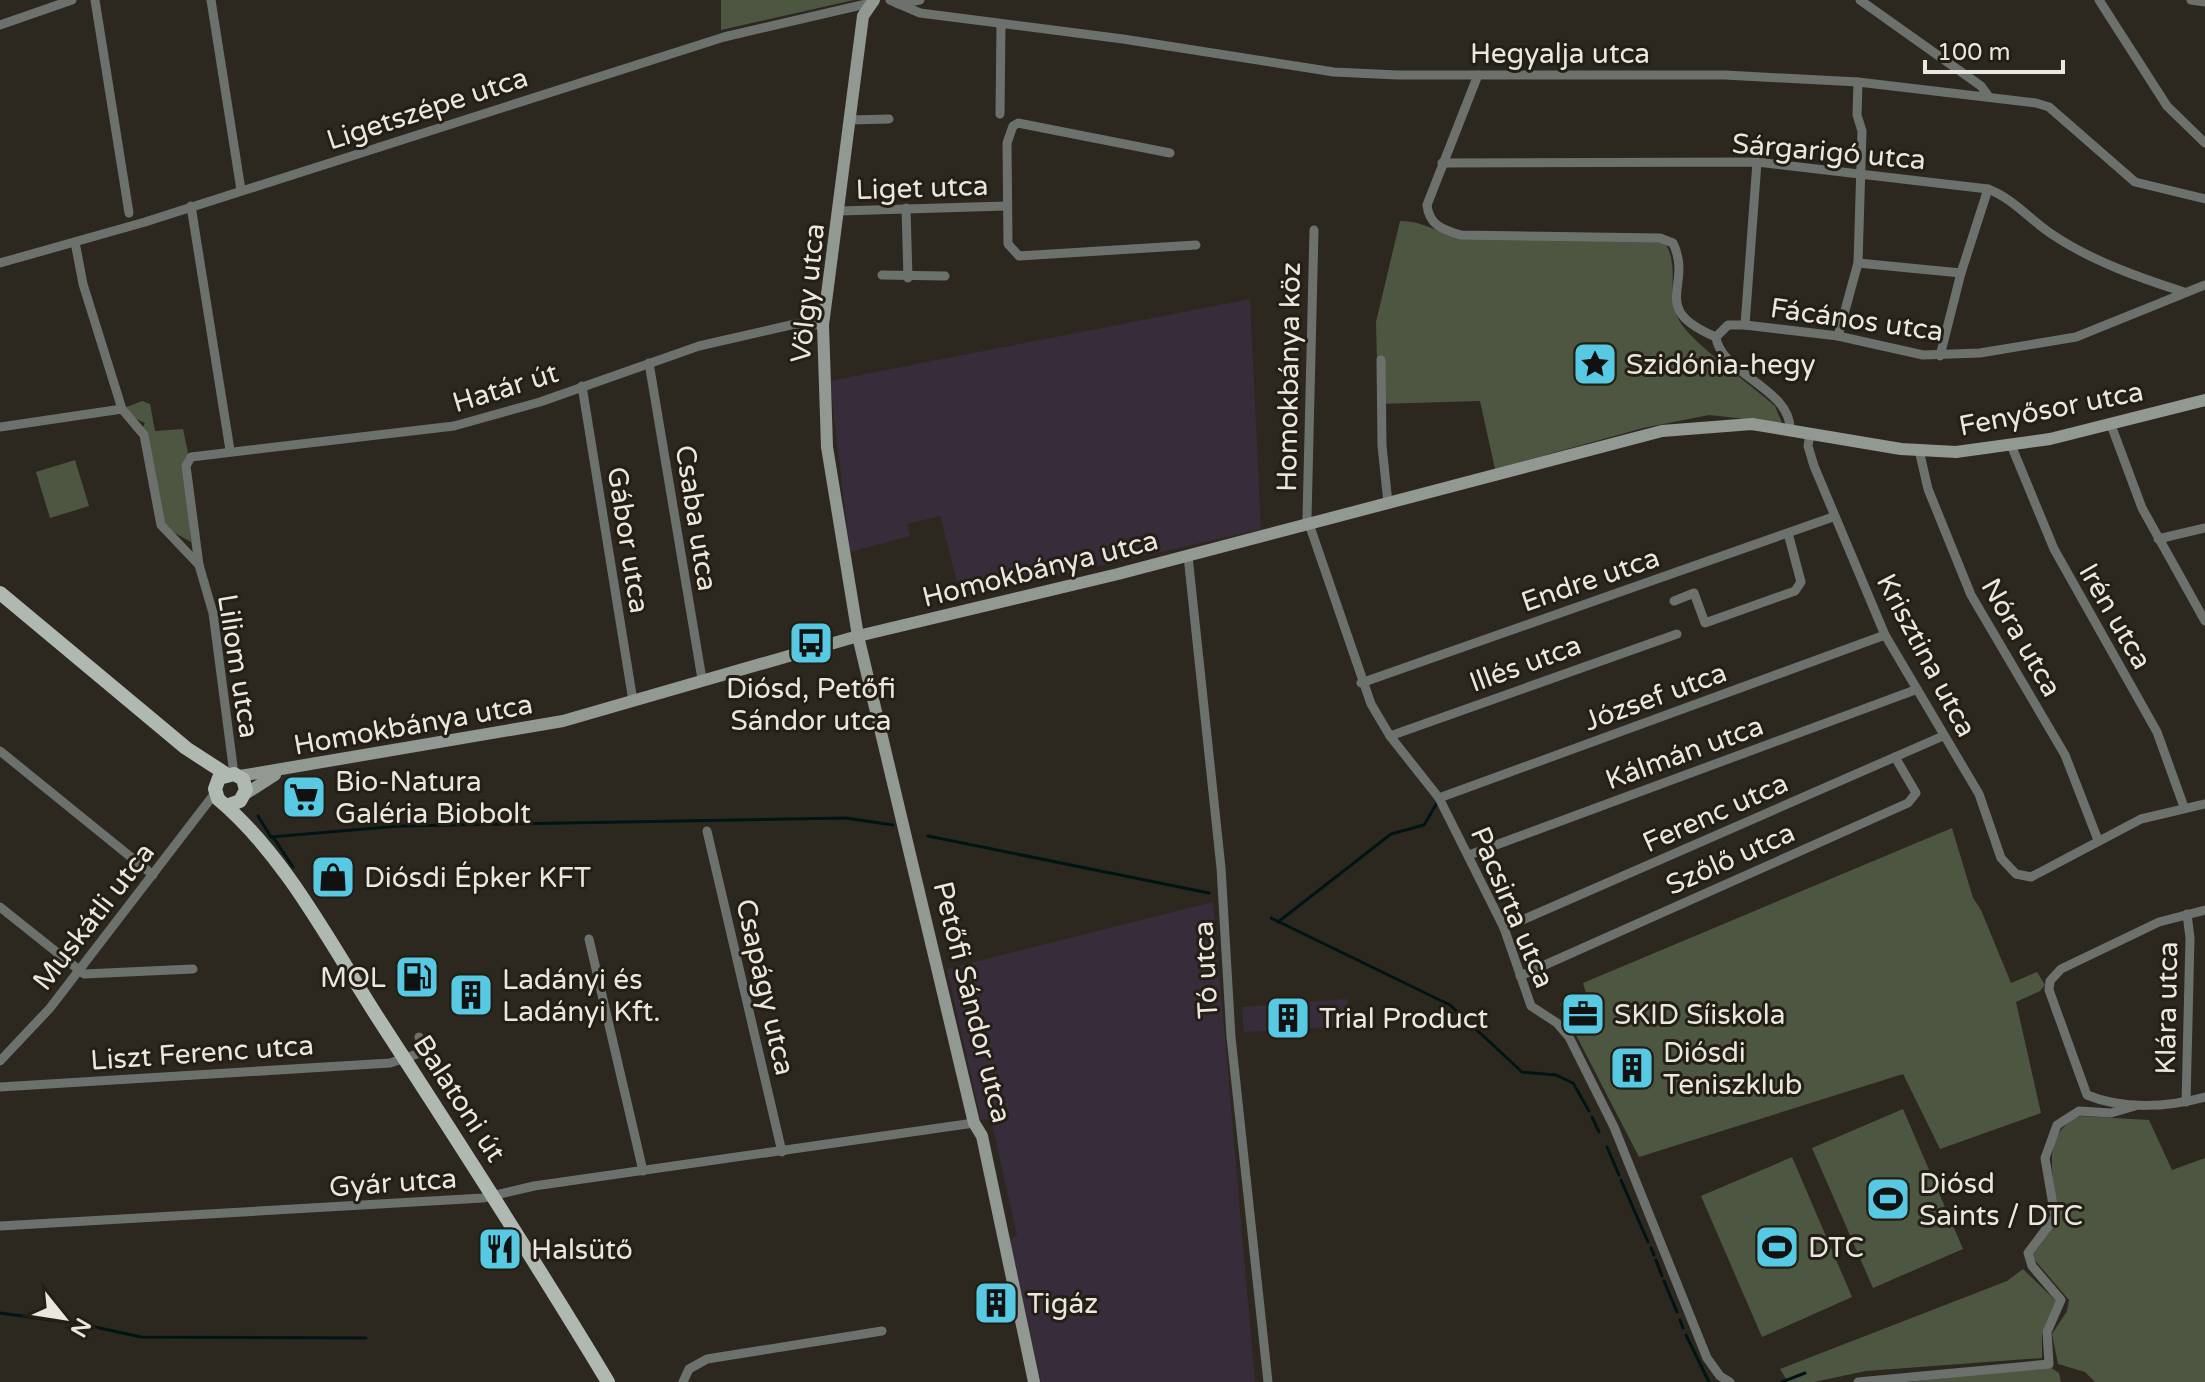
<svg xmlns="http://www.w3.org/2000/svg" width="2205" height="1382" viewBox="0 0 2205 1382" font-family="'Varela Round',sans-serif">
  <rect width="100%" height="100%" fill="#2d281f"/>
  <g fill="#372c3a">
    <polygon points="1250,299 1261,529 961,598 940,516 907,524 910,536 850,552 830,381"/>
    <polygon points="1213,902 1255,1382 1041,1382 1010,1240 1017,1235 991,1119 981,1120 947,969"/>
    <polygon points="1347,999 1349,1026 1244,1032 1242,1007"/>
  </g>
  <g fill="#4d5640">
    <polygon points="721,0 854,0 721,30"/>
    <path d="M 1400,221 C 1423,221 1436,232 1459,238 L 1661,238 C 1684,263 1662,297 1682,325 C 1699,348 1751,385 1775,406 L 1782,423 L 1709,415 L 1643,428 L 1495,469 L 1480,401 L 1378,404 L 1376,322 Z"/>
    <polygon points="142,401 150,404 155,431 183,429 188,453 185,460 191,542 161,525 142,429 145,423 130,416 124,408"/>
    <polygon points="75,460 89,506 50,518 36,472"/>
    <polygon points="1952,828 1973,898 1981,910 2011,983 2037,972 2045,985 2040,991 2016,1002 2041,1113 1940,1149 1903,1074 1639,1157 1560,1004 1586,993 1583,983"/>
    <polygon points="1903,1109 1963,1249 1873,1288 1812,1148"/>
    <path d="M 2081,1116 L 2149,1120 L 2172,1170 L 2205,1158 L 2205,1382 L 2095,1382 L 2085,1372 L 2058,1364 L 2052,1334 L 2067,1311 L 2069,1300 L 2033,1258 L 2033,1250 L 2059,1217 C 2054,1179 2038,1133 2081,1116 Z"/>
    <polygon points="1792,1157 1852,1297 1762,1337 1701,1196"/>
    <polygon points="2023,1269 2057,1302 2042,1333 2042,1358 1866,1371 1814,1382 1788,1382 1780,1369 2007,1281"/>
    <polygon points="2050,1367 2059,1373 2061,1382 1908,1382"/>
  </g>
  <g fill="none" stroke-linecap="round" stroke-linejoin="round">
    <g stroke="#001416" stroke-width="3">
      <polyline points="258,816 271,837 399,826 845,818 893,825"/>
      <polyline points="928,836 1209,893"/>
      <polyline points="273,837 293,867"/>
      <polyline points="1271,918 1450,1005 1522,1072 1556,1075 1573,1083 1589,1111"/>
      <polyline points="1278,922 1391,834 1424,825 1437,803"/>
      <polyline points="1592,1117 1599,1132"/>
      <polyline points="1607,1147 1619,1175"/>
      <polyline points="1621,1180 1648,1242"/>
      <polyline points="1651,1248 1654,1255"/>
      <polyline points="1656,1260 1662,1276"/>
      <polyline points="1664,1281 1677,1312"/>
      <polyline points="0,1313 81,1324 141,1337 366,1338"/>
      <polyline points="1680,1320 1683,1328"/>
      <polyline points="1686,1335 1709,1382"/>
      <polyline points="1782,1382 1805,1373"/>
    </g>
    <g stroke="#6c716d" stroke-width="9">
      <polyline points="95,0 129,213"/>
      <polyline points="211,0 241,190"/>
      <polyline points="890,0 920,13 1123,39 1334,72 1397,75 1725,75 1858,82 2036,103 2049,107 2135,182 2205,199"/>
      <polyline points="1860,0 1981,86 1989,97"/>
      <polyline points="2099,0 2167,106 2205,143"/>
      <polyline points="2191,0 2205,2"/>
      <polyline points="898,4 920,0"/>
      <polyline points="0,25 72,0"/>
      <path d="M 1478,75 L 1427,205 C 1429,225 1443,230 1461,235 L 1660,238 L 1673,243 C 1694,287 1647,308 1716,337"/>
      <polyline points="1000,114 1001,25"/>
      <polyline points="850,120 889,119"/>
      <polyline points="1170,153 1018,123 1013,126 1007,143 1008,244 1019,256 1196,245"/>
      <path d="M 1442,163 L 1757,162 L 1988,189 C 2014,199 2030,220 2053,235 C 2092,261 2140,278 2184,292"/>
      <polyline points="191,206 230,450"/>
      <polyline points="906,208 908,278"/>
      <polyline points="840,211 1006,206"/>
      <polyline points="1314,230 1307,518 1371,704 1390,736 1439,798 1504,928 1531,1006 1557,1023 1569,1037 1614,1127 1707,1358 1720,1376 1730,1382"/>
      <polyline points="75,242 83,284 122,409 144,435 161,525 199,565"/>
      <polyline points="0,263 145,222 724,37 870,3"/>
      <polyline points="1858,263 1961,273"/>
      <polyline points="882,275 945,276"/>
      <polyline points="1745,325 1757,162"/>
      <polyline points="1838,336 1858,263 1862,131 1857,115 1858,82"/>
      <polyline points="1940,356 1961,273 1988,189"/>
      <polyline points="1381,360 1382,446 1388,503"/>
      <polyline points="649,363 702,679"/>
      <polyline points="582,386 633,701"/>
      <polyline points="2111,425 2142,508 2205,621"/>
      <polyline points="0,427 122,409"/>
      <path d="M 1790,430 C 1792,389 1720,373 1716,337 L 1728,325 L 1745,325 L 1838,336 L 1923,355 L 1980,353 L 2076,337 L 2205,285"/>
      <polyline points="1810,434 1808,446 1814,466 1885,635 1979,794 2001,858 2016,874 2031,877 2141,819 2205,804"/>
      <polyline points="2011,445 2054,549 2157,732 2184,807"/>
      <polyline points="1919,450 1928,489 1971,595 2065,755 2098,840"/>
      <polyline points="2158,539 2205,528"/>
      <polyline points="1188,556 1221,868 1231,1037 1268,1382"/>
      <polyline points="1674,601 1694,593 1705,623 1795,591 1801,582 1788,533"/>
      <polyline points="1361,683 1833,517"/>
      <polyline points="1390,736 1677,634"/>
      <polyline points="0,751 153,875"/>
      <polyline points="234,774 213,613 199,565 186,466 191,457 454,426 540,402 699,346 795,324 823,325"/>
      <polyline points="1439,798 1885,635"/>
      <polyline points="707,831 782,1152"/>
      <polyline points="1469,855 1915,690"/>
      <polyline points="0,907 84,974 193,969"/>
      <path d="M 2205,910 L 2159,922 L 2061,969 L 2050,981 L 2049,990 L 2087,1095 C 2123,1110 2168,1107 2205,1097"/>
      <polyline points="1504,928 1943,736"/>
      <polyline points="589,939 643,1171"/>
      <polyline points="1520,976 1908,803 1916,793 1895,757"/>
      <polyline points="0,1061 50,1008 215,793"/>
      <polyline points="0,1087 390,1063 417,1054 422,1043 419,1037"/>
      <polyline points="2186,1102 2190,938 2187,914"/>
      <polyline points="0,1226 483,1198 534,1186 974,1123"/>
      <polyline points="683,1382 689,1369 707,1359 882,1331"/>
      <polyline points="1858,1382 2049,1364 2047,1332 2061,1300 2032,1266 2028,1253 2055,1217 2045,1158 2057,1125 2079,1111 2111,1113 2135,1106"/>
    </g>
    <g stroke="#929993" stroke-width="12">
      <polyline points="874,0 863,16 823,325 827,447 858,636 974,1123 982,1136 1034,1382"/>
      <polyline points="240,776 563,721 858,636 1118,574 1662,431 1752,424 1901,449 1956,452 2050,439 2205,400"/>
      <polyline points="245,794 275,775"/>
    </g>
    <g stroke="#afb9b1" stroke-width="14">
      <polyline points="0,593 186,748 226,774"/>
      <path d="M 229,805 L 240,801 L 246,790 L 243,779 L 234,774 L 219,778 L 215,789 L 218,799 C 285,855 330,943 378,1018 C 456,1138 534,1259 608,1382"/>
    </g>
  </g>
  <defs>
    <g id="sight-square" transform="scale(2.3)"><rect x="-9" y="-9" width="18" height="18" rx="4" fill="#57c9e2" stroke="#231f15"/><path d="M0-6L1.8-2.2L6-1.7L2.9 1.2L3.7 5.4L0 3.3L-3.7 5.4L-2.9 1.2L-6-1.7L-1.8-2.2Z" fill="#111"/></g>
    <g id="bus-square" transform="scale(2.3)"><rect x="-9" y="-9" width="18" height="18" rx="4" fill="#57c9e2" stroke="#231f15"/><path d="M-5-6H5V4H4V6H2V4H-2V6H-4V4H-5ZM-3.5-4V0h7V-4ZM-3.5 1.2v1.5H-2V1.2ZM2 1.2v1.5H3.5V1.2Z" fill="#111"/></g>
    <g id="supermarket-square" transform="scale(2.3)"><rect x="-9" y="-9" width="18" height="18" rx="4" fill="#57c9e2" stroke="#231f15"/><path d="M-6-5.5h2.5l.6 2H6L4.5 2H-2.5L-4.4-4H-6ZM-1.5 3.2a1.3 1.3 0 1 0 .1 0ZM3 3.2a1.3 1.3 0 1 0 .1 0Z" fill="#111"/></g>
    <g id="shop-square" transform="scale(2.3)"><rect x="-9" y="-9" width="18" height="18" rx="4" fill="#57c9e2" stroke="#231f15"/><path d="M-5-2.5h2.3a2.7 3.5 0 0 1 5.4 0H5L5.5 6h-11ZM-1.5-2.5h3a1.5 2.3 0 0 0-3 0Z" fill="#111"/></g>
    <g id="fuel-square" transform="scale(2.3)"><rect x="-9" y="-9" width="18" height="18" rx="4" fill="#57c9e2" stroke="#231f15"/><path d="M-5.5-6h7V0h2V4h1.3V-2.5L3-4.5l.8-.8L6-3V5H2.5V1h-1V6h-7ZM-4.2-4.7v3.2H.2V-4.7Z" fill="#111"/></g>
    <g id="building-square" transform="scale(2.3)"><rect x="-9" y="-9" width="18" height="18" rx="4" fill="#57c9e2" stroke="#231f15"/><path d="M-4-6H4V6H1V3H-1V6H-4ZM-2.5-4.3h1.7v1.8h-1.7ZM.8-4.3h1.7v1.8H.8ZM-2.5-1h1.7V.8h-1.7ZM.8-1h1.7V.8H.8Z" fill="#111"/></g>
    <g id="office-square" transform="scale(2.3)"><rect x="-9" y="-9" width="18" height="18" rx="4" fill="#57c9e2" stroke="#231f15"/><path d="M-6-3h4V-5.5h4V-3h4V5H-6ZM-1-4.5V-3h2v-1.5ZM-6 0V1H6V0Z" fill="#111"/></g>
    <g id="stadium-square" transform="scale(2.3)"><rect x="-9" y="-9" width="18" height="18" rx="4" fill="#57c9e2" stroke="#231f15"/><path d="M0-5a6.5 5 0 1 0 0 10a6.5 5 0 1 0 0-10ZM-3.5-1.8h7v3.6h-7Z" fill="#111"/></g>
    <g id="restaurant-square" transform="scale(2.3)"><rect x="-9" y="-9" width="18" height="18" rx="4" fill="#57c9e2" stroke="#231f15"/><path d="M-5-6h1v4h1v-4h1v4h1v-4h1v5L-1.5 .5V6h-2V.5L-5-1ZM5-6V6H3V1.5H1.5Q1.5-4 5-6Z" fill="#111"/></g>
  </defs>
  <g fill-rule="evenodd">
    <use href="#sight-square" x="1595" y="364"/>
    <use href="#bus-square" x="811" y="643"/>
    <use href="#supermarket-square" x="304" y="797"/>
    <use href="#shop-square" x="333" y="877"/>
    <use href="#fuel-square" x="417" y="977"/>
    <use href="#building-square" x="471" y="995"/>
    <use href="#office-square" x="1583" y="1014"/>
    <use href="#building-square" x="1288" y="1018"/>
    <use href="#building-square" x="1632" y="1068"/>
    <use href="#stadium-square" x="1888" y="1199"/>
    <use href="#stadium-square" x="1777" y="1247"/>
    <use href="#restaurant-square" x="500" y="1249"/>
    <use href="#building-square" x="996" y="1303"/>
  </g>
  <g text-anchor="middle" stroke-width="6" stroke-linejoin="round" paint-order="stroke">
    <g font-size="28" fill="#eae6e0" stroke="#231f15">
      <text x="1560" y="63">Hegyalja utca</text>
      <text transform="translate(427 108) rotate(-18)" y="10">Ligetszépe utca</text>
      <text transform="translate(1829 151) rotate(5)" y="10">Sárgarigó utca</text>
      <text transform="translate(922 187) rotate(-2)" y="10">Liget utca</text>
      <text transform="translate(807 293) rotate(-84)" y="10">Völgy utca</text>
      <text transform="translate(1857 319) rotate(8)" y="10">Fácános utca</text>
      <text transform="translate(1288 377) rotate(-89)" y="10">Homokbánya köz</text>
      <text transform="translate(505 387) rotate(-17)" y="10">Határ út</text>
      <text transform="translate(2051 408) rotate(-11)" y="10">Fenyősor utca</text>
      <text transform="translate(697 518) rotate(81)" y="10">Csaba utca</text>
      <text transform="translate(629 540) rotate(81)" y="10">Gábor utca</text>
      <text transform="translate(1040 568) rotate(-14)" y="10">Homokbánya utca</text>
      <text transform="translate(1590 579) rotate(-19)" y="10">Endre utca</text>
      <text transform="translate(2116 616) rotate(60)" y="10">Irén utca</text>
      <text transform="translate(2022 637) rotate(60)" y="10">Nóra utca</text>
      <text transform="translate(1927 655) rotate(62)" y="10">Krisztina utca</text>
      <text transform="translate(1525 663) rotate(-20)" y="10">Illés utca</text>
      <text transform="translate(239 666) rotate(81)" y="10">Liliom utca</text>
      <text transform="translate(1655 696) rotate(-20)" y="10">József utca</text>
      <text transform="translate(413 724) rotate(-10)" y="10">Homokbánya utca</text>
      <text transform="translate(1684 752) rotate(-20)" y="10">Kálmán utca</text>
      <text transform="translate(1715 812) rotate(-24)" y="10">Ferenc utca</text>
      <text transform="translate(1730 858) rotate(-24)" y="10">Szőlő utca</text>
      <text transform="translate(1513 907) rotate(67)" y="10">Pacsirta utca</text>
      <text transform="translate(93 916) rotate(-52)" y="10">Muskátli utca</text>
      <text transform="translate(1205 970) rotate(-93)" y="10">Tó utca</text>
      <text transform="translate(766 987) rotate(77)" y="10">Csapágy utca</text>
      <text transform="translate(973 1002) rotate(76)" y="10">Petőfi Sándor utca</text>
      <text transform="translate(2166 1008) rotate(-89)" y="10">Klára utca</text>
      <text transform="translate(202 1052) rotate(-4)" y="10">Liszt Ferenc utca</text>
      <text transform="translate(460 1098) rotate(57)" y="10">Balatoni út</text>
      <text transform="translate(393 1182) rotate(-4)" y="10">Gyár utca</text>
    </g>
    <g font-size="28" fill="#eae6e0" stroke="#231f15" text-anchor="start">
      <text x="1626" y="374">Szidónia-hegy</text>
      <text x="811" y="698" text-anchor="middle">Diósd, Petőfi<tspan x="811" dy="32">Sándor utca</tspan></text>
      <text x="335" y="791">Bio-Natura<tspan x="335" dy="32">Galéria Biobolt</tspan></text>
      <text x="364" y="887">Diósdi Épker KFT</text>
      <text x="386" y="987" text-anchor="end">MOL</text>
      <text x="502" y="989">Ladányi és<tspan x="502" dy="32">Ladányi Kft.</tspan></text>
      <text x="1614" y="1024">SKID Síiskola</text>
      <text x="1319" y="1028">Trial Product</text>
      <text x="1663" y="1062">Diósdi<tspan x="1663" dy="32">Teniszklub</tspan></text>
      <text x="1919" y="1193">Diósd<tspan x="1919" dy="32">Saints / DTC</tspan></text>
      <text x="1808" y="1257">DTC</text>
      <text x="531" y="1259">Halsütő</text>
      <text x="1027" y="1313">Tigáz</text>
    </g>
  </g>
  <g transform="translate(64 1318) rotate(120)" stroke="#231f15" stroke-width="6" paint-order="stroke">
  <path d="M0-6L14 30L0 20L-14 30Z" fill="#eae6e0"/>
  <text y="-12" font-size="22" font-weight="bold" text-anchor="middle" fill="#eae6e0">N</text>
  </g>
  <path d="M1925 60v12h138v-12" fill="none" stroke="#eae6e0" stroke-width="4"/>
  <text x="1937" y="60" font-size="24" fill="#eae6e0" stroke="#231f15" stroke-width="6" paint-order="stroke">100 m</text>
</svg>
